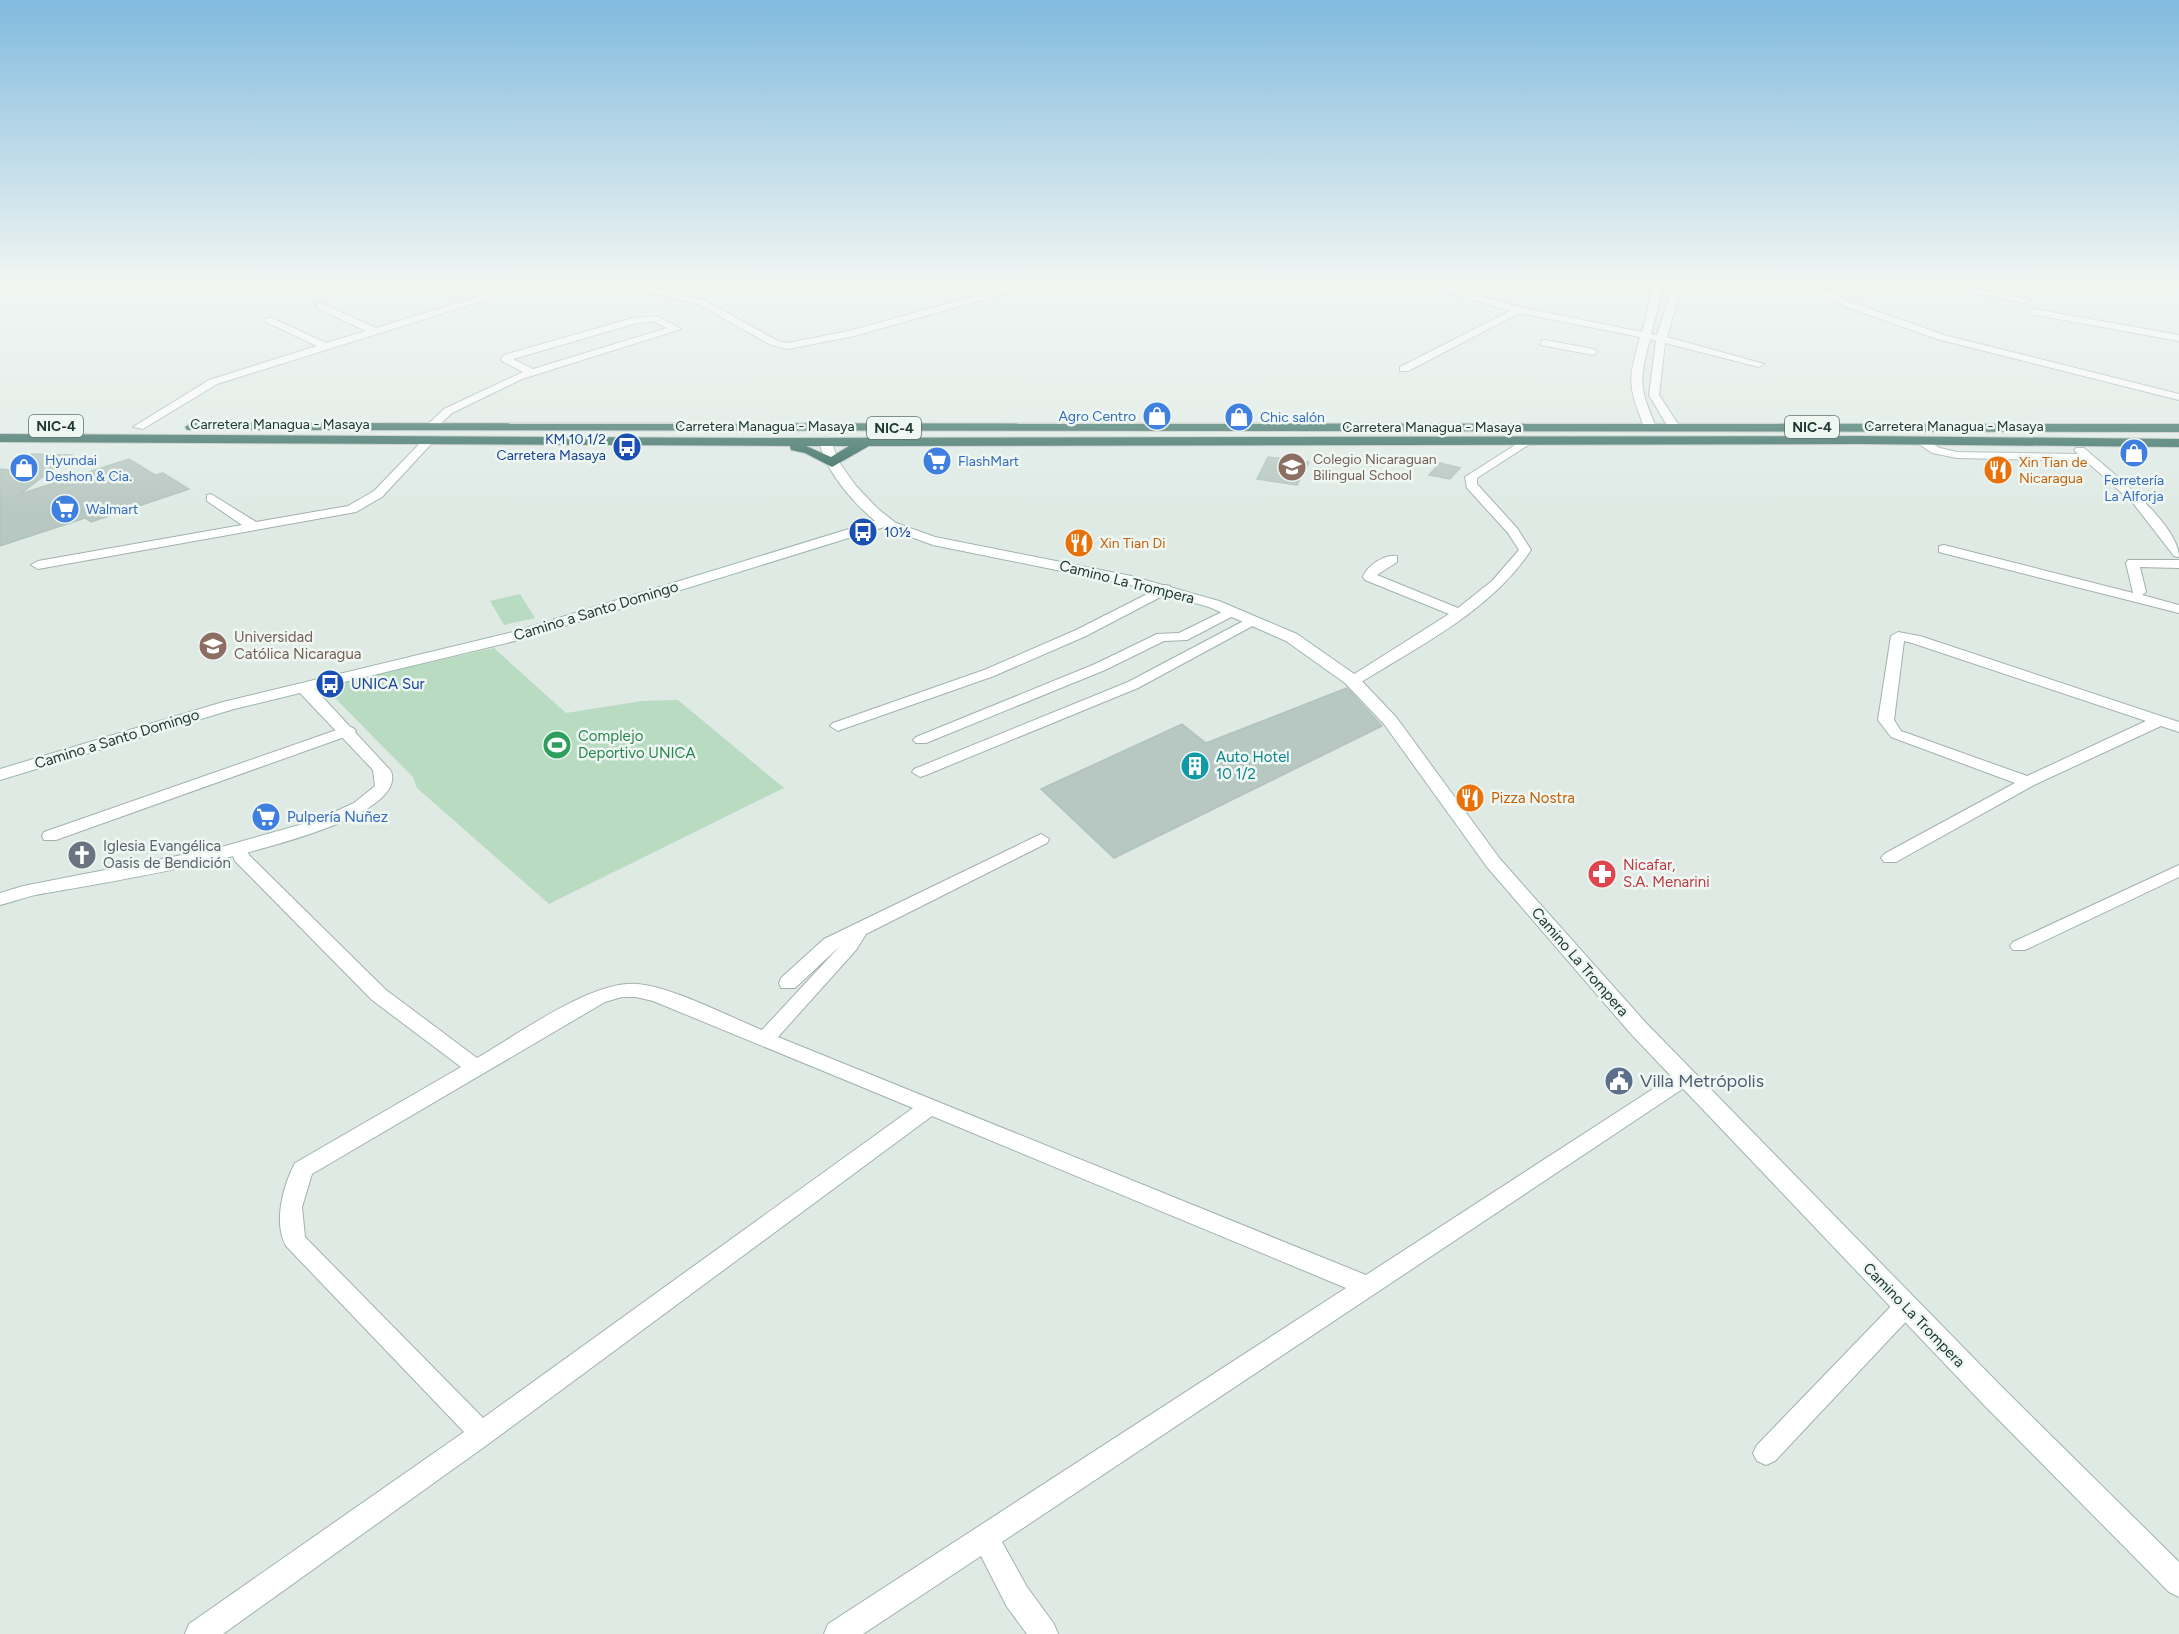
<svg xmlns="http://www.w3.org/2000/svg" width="2179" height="1634" viewBox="0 0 2179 1634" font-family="Figtree,sans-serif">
  <rect width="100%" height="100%" fill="#dfeae5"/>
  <g fill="#b8dbc1">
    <polygon points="520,594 535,618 504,625 490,601"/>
    <polygon points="494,648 566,713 642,701 678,700 784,788 549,904 417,788 413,777 326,689 330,685"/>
  </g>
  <g fill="#b7c7c1" stroke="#b1c3bc" stroke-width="1.5">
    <polygon points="32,454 72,455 20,494 129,459 155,475 163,473 189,489 91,522 85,518 0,546 0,469 11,470"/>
    <polygon points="1268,457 1309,462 1297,485 1257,479"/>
    <polygon points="1440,463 1460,468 1450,479 1429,475"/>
    <polygon points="1347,688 1382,726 1114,858 1041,789 1182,724 1206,743"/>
  </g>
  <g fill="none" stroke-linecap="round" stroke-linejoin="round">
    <g stroke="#a2b1ac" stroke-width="2">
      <g id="street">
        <polygon points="521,284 536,284 217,384 143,429 133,427 209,380 317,346 266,322 266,318 272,318 326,343 366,331 317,308 317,304 323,304 376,328"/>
        <polygon points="620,284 637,284 704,300 778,341 788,343 849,331 1003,288 1038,284 854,336 788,349 771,345 698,304"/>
        <path d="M 1422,284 L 1437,284 L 1519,307 L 1642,332 L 1654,284 L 1664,284 L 1651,334 L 1657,335 L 1673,284 L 1682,284 L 1667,337 L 1764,364 L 1759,367 L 1665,343 L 1659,395 L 1680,427 L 1674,430 L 1665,422 L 1649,395 L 1656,341 L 1650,339 C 1639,382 1639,386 1656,427 L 1650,430 C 1643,428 1642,422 1640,416 C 1626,381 1631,372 1640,337 L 1519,313 L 1408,371 L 1400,371 L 1400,367 L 1510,311 Z"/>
        <polygon points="1799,284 1811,284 1851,302 1944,335 2179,394 2179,400 1937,339 1844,306"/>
        <polygon points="1931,284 1952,284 2030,300 2025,303"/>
        <polygon points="2034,309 2179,335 2179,341 2031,314 2031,310"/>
        <path d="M 657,316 L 681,329 L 522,379 L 452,413 L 435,429 L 425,427 L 444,409 L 523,372 L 502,361 L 501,359 L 504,355 L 633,318 ZM 653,321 L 667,328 L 533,369 L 513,359 L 637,323 Z"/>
        <polygon points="1545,340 1593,349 1598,352 1593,355 1541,345 1541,341"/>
        <polygon points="429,437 433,438 433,442 382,497 356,512 38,569 31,565 38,561 242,525 207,501 207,495 211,494 256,522 348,506 374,491 425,438"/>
        <path d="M 1921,438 L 1940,448 L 1957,452 L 2078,454 L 2074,450 L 2076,448 L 2084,448 C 2109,470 2179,524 2179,557 L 2174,556 L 2133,503 L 2086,461 L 1957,458 L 1932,453 L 1915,441 Z"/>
        <path d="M 1523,440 L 1533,442 L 1477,478 L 1477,484 L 1517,528 L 1531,550 C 1491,611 1419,646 1358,684 L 1348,684 L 1346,681 L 1348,678 L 1449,614 L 1365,580 L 1363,577 C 1367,566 1384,554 1397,556 L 1397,562 L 1377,575 L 1458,608 L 1492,581 L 1519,550 L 1508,533 L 1467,488 L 1465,477 Z"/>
        <polygon points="1944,545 2133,593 2126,563 2128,560 2179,560 2179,568 2140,567 2146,592 2142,595 2179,605 2179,613 1939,552 1939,546"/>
        <polygon points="1165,585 1170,586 1170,592 1086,636 994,676 843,729 838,731 830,726 833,723 984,670 1076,630"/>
        <polygon points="1230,608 1235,609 1235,615 1187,640 1164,641 1105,670 926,743 916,743 913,740 916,737 1095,664 1157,634 1179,633"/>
        <polygon points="1253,616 1260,620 1258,623 1138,688 926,775 920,777 912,772 914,769 1128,682"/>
        <path d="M 1898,632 L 1920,636 L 2179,722 L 2179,732 L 2161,726 L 2034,785 L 1896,862 L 1884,862 L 1881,858 L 1884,854 L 2015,783 L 1891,737 L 1878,720 L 1891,636 ZM 1904,641 L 1912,643 L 2146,721 L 2027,776 L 1901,731 L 1894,720 Z"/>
        <polygon points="348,726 353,728 356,731 353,734 56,840 44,840 42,836 44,832"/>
        <path d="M 1041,834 L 1049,839 L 1047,843 L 866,934 L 856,950 L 778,1037 L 1366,1275 L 1676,1074 L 1683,1072 L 1690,1074 L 1693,1079 L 1690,1084 L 1002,1542 L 1027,1587 L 1054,1624 L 1058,1634 L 1027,1634 L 1007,1607 L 981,1556 L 863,1634 L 824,1634 L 828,1624 L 1346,1288 L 932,1116 L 491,1442 L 223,1634 L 185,1634 L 189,1624 L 464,1432 L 286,1246 C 273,1222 283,1186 295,1163 L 461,1067 L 372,1000 L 235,861 L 230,848 L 232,844 L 244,844 L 249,855 L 386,990 L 477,1058 C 517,1035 592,980 637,984 C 673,987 727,1016 762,1030 L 840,946 L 795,988 L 781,988 L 779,983 L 781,978 L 824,939 ZM 622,997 L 636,997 L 653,1001 L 913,1108 L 483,1418 L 305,1237 L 302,1207 L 312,1174 L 605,1002 Z"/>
        <polygon points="2179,865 2179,877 2025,950 2013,950 2010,946 2013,942"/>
        <polygon points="1906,1296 1914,1299 1918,1306 1914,1313 1775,1461 1766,1465 1757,1461 1753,1453 1757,1445 1898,1299"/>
      </g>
    </g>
    <g stroke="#9eb5ad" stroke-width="2">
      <path id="secondary" d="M 825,437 L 831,441 L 839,462 L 856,486 L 878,509 L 896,523 L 935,537 L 1131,576 L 1219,601 L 1297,634 L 1357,676 L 1396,717 L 1500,859 L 1646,1023 L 2002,1387 L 2179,1562 L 2179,1597 L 2169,1592 L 1983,1404 L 1631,1034 L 1487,867 L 1384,724 L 1345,683 L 1286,641 L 1209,607 L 1130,585 L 933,545 L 884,527 L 523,639 L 315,689 L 391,771 C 415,837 83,886 35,895 C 23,898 12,902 0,905 L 0,893 L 23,886 L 218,848 L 317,820 L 354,803 L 375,786 L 373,770 L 300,693 L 234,709 L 0,780 L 0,769 L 223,702 L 513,632 L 875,521 C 852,501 826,472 819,441 Z"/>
    </g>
    <g stroke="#bcc4c2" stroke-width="2">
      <g id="highway">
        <polygon points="191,423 2179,424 2179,432 187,430 185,427"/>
        <path d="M 0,434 L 760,438 L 1860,436 L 2179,439 L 2179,447 L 1860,444 L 869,446 L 832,467 L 805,453 L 791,450 L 790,446 L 0,442 ZM 806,446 L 849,446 L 831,457 Z"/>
      </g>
    </g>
    <use href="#street" fill="#fff" fill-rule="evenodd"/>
    <use href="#secondary" fill="#fff" fill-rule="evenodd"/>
    <use href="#highway" fill="#2d6559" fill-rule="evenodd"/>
  </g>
  <linearGradient id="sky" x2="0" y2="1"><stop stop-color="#81bade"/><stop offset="0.55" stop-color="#f1f6f3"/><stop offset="1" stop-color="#f1f6f3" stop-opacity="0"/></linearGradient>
  <rect width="2179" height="513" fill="url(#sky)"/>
  <defs>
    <g id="shop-disc" transform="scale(1.5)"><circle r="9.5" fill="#3f7fe0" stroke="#eff7f3"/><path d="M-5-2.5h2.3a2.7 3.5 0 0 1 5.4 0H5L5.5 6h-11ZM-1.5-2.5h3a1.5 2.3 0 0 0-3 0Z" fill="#fff"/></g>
    <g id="bus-disc" transform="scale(1.5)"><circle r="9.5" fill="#1a4fb4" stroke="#eff7f3"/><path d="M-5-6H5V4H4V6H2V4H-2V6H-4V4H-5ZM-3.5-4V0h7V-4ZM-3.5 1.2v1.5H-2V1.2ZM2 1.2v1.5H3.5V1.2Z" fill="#fff"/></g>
    <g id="supermarket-disc" transform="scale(1.5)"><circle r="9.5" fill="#3f7fe0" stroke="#eff7f3"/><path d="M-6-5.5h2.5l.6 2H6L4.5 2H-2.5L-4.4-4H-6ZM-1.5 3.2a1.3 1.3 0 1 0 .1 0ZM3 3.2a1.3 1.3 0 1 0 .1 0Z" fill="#fff"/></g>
    <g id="school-disc" transform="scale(1.5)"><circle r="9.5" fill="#8d6e63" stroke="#eff7f3"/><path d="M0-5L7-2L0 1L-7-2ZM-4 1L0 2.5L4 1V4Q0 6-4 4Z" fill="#fff"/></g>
    <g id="restaurant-disc" transform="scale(1.5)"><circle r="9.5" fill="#e8710a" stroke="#eff7f3"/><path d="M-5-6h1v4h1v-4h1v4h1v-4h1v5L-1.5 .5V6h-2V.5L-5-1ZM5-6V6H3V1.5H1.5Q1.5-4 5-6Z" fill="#fff"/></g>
    <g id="university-disc" transform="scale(1.5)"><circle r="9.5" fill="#8d6e63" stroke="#eff7f3"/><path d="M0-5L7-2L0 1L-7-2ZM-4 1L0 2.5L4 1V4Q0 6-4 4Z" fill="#fff"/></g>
    <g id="stadium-disc" transform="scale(1.5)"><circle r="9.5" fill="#2e9e5b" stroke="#eff7f3"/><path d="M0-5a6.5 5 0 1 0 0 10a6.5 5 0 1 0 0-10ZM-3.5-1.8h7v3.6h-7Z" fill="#fff"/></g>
    <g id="building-disc" transform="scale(1.5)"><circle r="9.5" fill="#0f9aa8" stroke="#eff7f3"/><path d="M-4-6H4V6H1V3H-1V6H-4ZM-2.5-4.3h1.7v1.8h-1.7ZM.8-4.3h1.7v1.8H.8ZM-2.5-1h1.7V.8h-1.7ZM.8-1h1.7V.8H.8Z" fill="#fff"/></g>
    <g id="church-disc" transform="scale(1.5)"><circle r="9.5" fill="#6b7280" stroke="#eff7f3"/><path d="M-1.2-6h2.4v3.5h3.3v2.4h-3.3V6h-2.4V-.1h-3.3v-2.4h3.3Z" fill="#fff"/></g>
    <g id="pharmacy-disc" transform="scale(1.5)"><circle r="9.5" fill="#e0444e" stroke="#eff7f3"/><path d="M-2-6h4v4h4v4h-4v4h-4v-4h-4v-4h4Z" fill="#fff"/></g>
    <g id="civic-disc" transform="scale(1.5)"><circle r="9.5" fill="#5c6f8a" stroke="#eff7f3"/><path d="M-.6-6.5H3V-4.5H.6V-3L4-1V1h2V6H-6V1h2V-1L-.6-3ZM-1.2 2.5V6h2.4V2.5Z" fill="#fff"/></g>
  </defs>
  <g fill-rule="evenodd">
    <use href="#shop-disc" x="1157" y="416"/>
    <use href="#shop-disc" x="1239" y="417"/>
    <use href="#bus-disc" x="627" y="447"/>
    <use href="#shop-disc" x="2134" y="453"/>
    <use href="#supermarket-disc" x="937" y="461"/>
    <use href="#school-disc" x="1292" y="467"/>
    <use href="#shop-disc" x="24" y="468"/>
    <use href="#restaurant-disc" x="1998" y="470"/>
    <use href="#supermarket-disc" x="65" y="509"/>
    <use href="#bus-disc" x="863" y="532"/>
    <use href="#restaurant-disc" x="1079" y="543"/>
    <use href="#university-disc" x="213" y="646"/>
    <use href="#bus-disc" x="330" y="684"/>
    <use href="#stadium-disc" x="557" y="745"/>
    <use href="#building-disc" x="1195" y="766"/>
    <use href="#restaurant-disc" x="1470" y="798"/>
    <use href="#supermarket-disc" x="266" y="817"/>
    <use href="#church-disc" x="82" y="855"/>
    <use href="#pharmacy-disc" x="1602" y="874"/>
    <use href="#civic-disc" x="1619" y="1081"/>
  </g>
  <g text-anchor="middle" stroke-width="5" stroke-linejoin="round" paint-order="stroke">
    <g font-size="14" fill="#366cbe" stroke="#eff7f3" text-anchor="start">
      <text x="1136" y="421" text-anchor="end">Agro Centro</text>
      <text x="1260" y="422">Chic salón</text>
      <text x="45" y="465">Hyundai<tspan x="45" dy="16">Deshon &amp; Cia.</tspan></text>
      <text x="958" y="466">FlashMart</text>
      <text x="2134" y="485" text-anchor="middle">Ferretería<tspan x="2134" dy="16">La Alforja</tspan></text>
      <text x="86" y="514">Walmart</text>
    </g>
    <g font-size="14" fill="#203933" stroke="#eff7f3">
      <text x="280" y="429">Carretera Managua - Masaya</text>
      <text x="765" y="431">Carretera Managua - Masaya</text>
      <text x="1954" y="431">Carretera Managua - Masaya</text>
      <text x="1432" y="432">Carretera Managua - Masaya</text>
    </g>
    <g fill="#eff7f3" stroke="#5e726d" stroke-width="1.5">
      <rect x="29" y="415" width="54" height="22" rx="4.5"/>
      <rect x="1785" y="416" width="54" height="22" rx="4.5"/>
      <rect x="867" y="417" width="54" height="22" rx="4.5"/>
    </g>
    <g font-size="14" font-weight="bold" fill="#203933">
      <text x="56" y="431">NIC-4</text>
      <text x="1812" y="432">NIC-4</text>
      <text x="894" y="433">NIC-4</text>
    </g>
    <g font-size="14" fill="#164399" stroke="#eff7f3" text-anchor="end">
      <text x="606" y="444">KM 10 1/2<tspan x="606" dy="16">Carretera Masaya</tspan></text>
      <text x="884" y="537" text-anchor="start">10½</text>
    </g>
    <g font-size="14" fill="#785e54" stroke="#eff7f3" text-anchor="start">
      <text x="1313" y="464">Colegio Nicaraguan<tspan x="1313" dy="16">Bilingual School</tspan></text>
    </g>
    <g font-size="14" fill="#c56008" stroke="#eff7f3" text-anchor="start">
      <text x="2019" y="467">Xin Tian de<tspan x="2019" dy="16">Nicaragua</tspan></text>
      <text x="1100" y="548">Xin Tian Di</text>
    </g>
    <g font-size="15" fill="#203933" stroke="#eff7f3">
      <text transform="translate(1127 582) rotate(14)" y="5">Camino La Trompera</text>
      <text transform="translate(596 611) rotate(-17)" y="5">Camino a Santo Domingo</text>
      <text transform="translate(117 739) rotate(-17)" y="5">Camino a Santo Domingo</text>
      <text transform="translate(1580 962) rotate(49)" y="5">Camino La Trompera</text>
      <text transform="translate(1914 1315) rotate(46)" y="5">Camino La Trompera</text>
    </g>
    <g font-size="15" fill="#785e54" stroke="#eff7f3" text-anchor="start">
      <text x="234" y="642">Universidad<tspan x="234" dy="17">Católica Nicaragua</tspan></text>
    </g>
    <g font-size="15" fill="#164399" stroke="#eff7f3" text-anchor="start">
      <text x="351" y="689">UNICA Sur</text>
    </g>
    <g font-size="15" fill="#27864d" stroke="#eff7f3" text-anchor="start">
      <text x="578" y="741">Complejo<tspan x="578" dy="17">Deportivo UNICA</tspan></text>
    </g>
    <g font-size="15" fill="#0d838f" stroke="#eff7f3" text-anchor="start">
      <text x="1216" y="762">Auto Hotel<tspan x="1216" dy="17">10 1/2</tspan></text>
    </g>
    <g font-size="15" fill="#c56008" stroke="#eff7f3" text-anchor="start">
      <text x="1491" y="803">Pizza Nostra</text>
    </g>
    <g font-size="15" fill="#366cbe" stroke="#eff7f3" text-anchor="start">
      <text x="287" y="822">Pulpería Nuñez</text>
    </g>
    <g font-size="15" fill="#5b616d" stroke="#eff7f3" text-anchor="start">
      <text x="103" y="851">Iglesia Evangélica<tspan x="103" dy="17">Oasis de Bendición</tspan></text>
    </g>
    <g font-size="15" fill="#be3a42" stroke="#eff7f3" text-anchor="start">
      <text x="1623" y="870">Nicafar,<tspan x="1623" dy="17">S.A. Menarini</tspan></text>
    </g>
    <g font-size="18" fill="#4e5e75" stroke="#eff7f3" text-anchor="start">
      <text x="1640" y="1087">Villa Metrópolis</text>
    </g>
  </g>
</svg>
